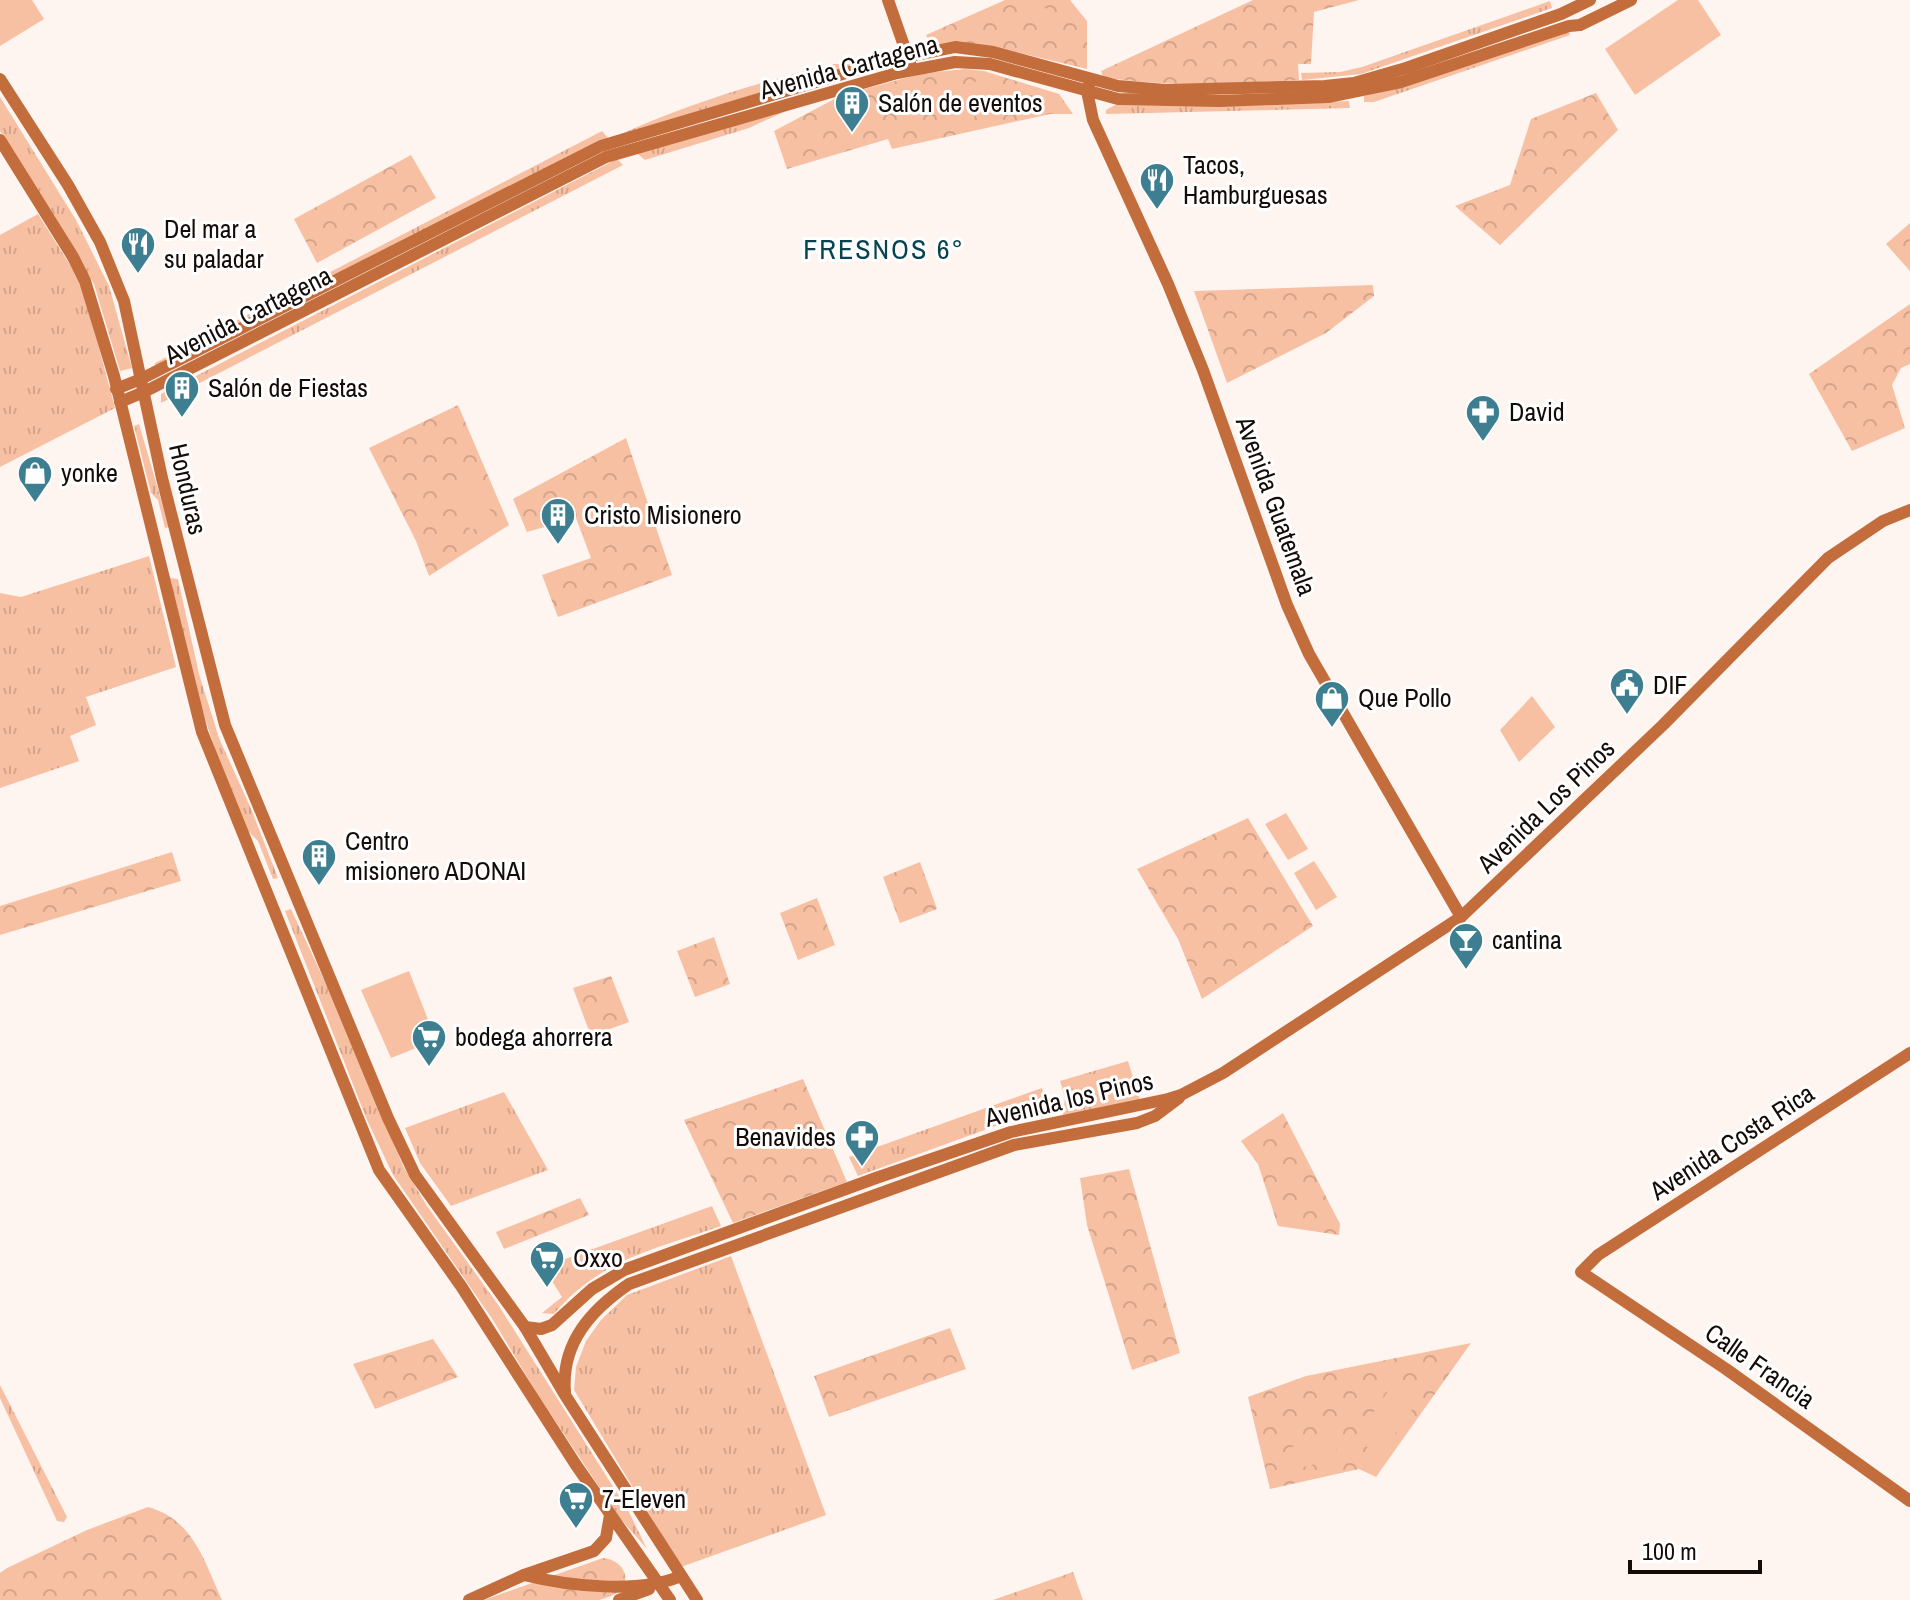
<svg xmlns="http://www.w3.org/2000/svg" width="1910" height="1600" viewBox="0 0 1910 1600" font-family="'Archivo Narrow',sans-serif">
  <defs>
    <pattern id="grass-tufts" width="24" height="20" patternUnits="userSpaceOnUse" patternTransform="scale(2)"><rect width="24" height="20" fill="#f7c0a3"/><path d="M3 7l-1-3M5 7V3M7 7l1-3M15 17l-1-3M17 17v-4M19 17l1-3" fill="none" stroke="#d3a48b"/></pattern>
    <pattern id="park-crowns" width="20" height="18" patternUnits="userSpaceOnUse" patternTransform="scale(2)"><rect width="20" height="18" fill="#f7c0a3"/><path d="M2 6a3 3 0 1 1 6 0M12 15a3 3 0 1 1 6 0" fill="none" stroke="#d3a48b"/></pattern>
  </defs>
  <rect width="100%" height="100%" fill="#fef5f1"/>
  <g fill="url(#grass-tufts)">
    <polygon points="1550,1 1552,8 1361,74 1302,80 1301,73 1340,72 1362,67"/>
    <polygon points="1568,30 1570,35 1374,102 1364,102 1364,96 1438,75"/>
    <path d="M 832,64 L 866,64 L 619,135 C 687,104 760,82 832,64 Z"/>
    <polygon points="0,97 76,220 109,286 132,368 120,371 94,284 0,131"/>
    <polygon points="1349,101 1350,108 1106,114 1106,110 1115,105 1226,106"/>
    <polygon points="801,104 749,128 645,160 634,151"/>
    <polygon points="602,131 609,139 155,370 155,363"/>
    <polygon points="617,159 623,165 161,403 161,394"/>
    <polygon points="38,214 82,284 115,408 0,467 0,235"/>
    <polygon points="139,424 169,527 165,528 158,500 151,493 134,426"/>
    <polygon points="149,556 176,667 86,697 96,725 70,736 79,761 0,788 0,593 21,597"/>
    <polygon points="170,578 178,579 199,674 219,738 252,811 278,878 273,879 258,841 248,831 218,758 195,688"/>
    <polygon points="291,909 360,1057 403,1166 427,1206 499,1306 629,1512 647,1549 619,1517 538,1395 493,1320 393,1175 367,1120 285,911"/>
    <polygon points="1128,1061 1141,1103 1063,1115 1065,1098 1060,1081"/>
    <polygon points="1042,1088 1049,1116 1004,1123 858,1176 849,1157"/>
    <polygon points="504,1092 548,1170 451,1206 420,1163 405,1128"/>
    <path d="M 712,1206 L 721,1226 C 656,1249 600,1259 554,1314 L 542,1313 L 562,1297 L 543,1267 Z"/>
    <polygon points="731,1256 826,1515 681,1567 574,1390 576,1367 586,1341 601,1320 627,1295"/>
    <polygon points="0,1385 64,1511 67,1517 64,1522 57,1521 0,1398"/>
  </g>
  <g fill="url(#park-crowns)">
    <polygon points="1005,0 1070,0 1087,21 1087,69 1008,50 930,43 926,35"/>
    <path d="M 1253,0 L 1359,0 L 1314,12 L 1311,64 L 1298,64 L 1299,80 C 1233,83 1168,88 1103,77 L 1101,71 Z"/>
    <polygon points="965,69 984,71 1059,94 1073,114 1050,114 892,149 888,139 787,169 774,131 842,95 924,73"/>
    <polygon points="1596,93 1618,130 1500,245 1455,206 1510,185 1531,119"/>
    <polygon points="411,155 436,198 317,263 294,219"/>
    <polygon points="1910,223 1910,271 1886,244"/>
    <polygon points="1373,285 1374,296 1326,333 1227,383 1194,291"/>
    <polygon points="1910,304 1910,364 1901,368 1892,385 1905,428 1852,451 1809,374"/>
    <polygon points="458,405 509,525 429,576 416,541 369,448"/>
    <polygon points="626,438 672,575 558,617 542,575 591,558 576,518 527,532 513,499"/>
    <polygon points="1248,818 1313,926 1202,999 1178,939 1137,869"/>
    <polygon points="172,852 181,881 0,935 0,906"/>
    <polygon points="920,862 937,909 900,923 883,877"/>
    <polygon points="817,898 835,945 798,960 780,913"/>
    <polygon points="714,937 730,984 695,997 677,951"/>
    <polygon points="611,976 629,1022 591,1036 573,988"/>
    <polygon points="803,1079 847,1182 733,1223 684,1120"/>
    <polygon points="1283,1113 1340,1224 1339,1235 1278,1226 1258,1164 1241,1141"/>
    <polygon points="1129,1169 1180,1353 1132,1370 1087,1225 1080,1178"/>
    <polygon points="580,1198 589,1215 504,1249 496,1232"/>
    <polygon points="950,1328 966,1369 829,1417 814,1376"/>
    <polygon points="433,1339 458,1377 375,1409 353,1364"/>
    <polygon points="1471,1343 1376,1477 1359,1469 1270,1489 1248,1397 1306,1376"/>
    <path d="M 148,1507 C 194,1520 204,1561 222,1600 L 0,1600 L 0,1573 L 7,1568 L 87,1530 Z"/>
    <path d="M 603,1558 C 620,1559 634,1577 619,1591 C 613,1596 606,1598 599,1600 L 484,1600 Z"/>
    <polygon points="1073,1572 1083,1600 993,1600"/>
  </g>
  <g fill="#f7c0a3">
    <polygon points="0,0 32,0 44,19 0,46"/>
    <polygon points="1025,0 1039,0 1058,24 1044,35 1019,4"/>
    <polygon points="1678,0 1698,0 1721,35 1635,95 1605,49"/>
    <polygon points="985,75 1012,110 994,124 966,88"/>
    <polygon points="959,83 978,114 965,123 944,92"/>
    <polygon points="474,480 494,518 471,531 451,494"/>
    <polygon points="648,503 656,528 591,552 581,526"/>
    <polygon points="1532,696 1555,727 1519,762 1500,730"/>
    <polygon points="1286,813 1308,849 1288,860 1265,824"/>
    <polygon points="1314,861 1337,897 1316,910 1294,873"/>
    <polygon points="409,971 436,1040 391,1058 361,990"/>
    <polygon points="1393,1384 1418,1401 1380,1456 1355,1439"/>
    <polygon points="1334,1437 1338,1458 1296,1469 1292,1447"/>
  </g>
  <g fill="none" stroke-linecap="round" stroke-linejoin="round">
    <g stroke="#c36c3c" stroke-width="12">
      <polyline points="888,0 910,63"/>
      <polyline points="0,79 68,185 100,242 124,301 162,478 225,725 388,1118 415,1175 525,1327 565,1395 697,1600"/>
      <polyline points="1089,85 1087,91 1093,120 1168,284 1203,370 1287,605 1309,654 1461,917"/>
      <polyline points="0,140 73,257 85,281 114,376 202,732 379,1170 461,1286 576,1465 670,1600"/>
      <polyline points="116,389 141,379 601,146 883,62 955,47 993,52 1118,86 1165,90 1325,86 1354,83 1406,68 1561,14 1590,0"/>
      <polyline points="120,402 144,392 606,157 897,73 955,62 990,64 1118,99 1220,101 1328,97 1401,82 1569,26 1580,25 1631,0"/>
      <polyline points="1910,1053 1598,1255 1581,1272 1726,1369 1910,1501"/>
      <polyline points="525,1327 541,1329 552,1325 592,1289 624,1270 876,1178 1011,1132 1168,1099 1181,1095 1223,1073 1461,917 1663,725 1828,558 1883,521 1910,510"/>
      <path d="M 565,1392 C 561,1343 591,1310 629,1284 L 1014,1145 L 1137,1123 L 1155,1116 L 1179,1098"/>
      <path d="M 524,1575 C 568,1586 640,1594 681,1576"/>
      <polyline points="469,1600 524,1575 594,1551 606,1538 610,1515"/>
      <polyline points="619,1600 649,1589"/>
    </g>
  </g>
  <defs>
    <g id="building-pin" transform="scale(1.8)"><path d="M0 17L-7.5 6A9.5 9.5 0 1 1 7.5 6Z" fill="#3d7f91" stroke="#fff"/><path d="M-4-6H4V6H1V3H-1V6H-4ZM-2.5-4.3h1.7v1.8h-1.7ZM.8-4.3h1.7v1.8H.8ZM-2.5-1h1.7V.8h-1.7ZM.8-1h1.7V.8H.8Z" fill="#fff"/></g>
    <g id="restaurant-pin" transform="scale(1.8)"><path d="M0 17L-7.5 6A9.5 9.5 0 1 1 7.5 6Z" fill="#3d7f91" stroke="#fff"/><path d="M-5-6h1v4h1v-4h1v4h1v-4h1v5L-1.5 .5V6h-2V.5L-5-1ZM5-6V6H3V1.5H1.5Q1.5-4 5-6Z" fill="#fff"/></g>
    <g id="pharmacy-pin" transform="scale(1.8)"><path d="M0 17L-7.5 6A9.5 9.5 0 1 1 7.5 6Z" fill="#3d7f91" stroke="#fff"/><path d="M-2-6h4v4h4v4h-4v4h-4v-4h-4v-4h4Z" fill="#fff"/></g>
    <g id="shop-pin" transform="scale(1.8)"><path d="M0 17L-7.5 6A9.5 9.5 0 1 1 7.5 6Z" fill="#3d7f91" stroke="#fff"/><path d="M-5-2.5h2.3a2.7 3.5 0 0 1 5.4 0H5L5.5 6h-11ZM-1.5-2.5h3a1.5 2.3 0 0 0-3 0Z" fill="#fff"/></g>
    <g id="civic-pin" transform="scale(1.8)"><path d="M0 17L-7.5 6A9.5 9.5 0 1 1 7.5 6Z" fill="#3d7f91" stroke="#fff"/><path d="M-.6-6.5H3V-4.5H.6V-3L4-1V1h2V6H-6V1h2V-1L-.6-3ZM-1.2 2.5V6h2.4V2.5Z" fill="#fff"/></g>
    <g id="bar-pin" transform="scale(1.8)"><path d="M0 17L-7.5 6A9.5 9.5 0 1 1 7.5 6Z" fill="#3d7f91" stroke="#fff"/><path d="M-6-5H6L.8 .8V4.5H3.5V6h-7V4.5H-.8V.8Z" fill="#fff"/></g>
    <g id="supermarket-pin" transform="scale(1.8)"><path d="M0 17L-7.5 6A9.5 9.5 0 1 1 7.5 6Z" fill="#3d7f91" stroke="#fff"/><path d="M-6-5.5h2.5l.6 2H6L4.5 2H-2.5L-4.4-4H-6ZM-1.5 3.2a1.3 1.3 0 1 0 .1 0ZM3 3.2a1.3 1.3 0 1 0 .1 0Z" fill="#fff"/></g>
  </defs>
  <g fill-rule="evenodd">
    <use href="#building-pin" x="852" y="103"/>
    <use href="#restaurant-pin" x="1157" y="180"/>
    <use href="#restaurant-pin" x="138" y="244"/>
    <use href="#building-pin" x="182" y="388"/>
    <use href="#pharmacy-pin" x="1483" y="412"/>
    <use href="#shop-pin" x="35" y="473"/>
    <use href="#building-pin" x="558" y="515"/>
    <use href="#civic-pin" x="1627" y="685"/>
    <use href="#shop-pin" x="1332" y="698"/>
    <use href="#building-pin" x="319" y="856"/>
    <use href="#bar-pin" x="1466" y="940"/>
    <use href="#supermarket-pin" x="429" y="1037"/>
    <use href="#pharmacy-pin" x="862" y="1137"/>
    <use href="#supermarket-pin" x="547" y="1258"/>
    <use href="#supermarket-pin" x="576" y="1499"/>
  </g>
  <g text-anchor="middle" stroke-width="6" stroke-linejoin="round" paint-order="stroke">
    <g font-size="26" fill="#130c09" stroke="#fff">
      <text transform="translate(849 67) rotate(-15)" y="9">Avenida Cartagena</text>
      <text transform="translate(248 315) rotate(-27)" y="9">Avenida Cartagena</text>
      <text transform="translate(188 489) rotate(77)" y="9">Honduras</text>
      <text transform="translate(1276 506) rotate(70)" y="9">Avenida Guatemala</text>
      <text transform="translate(1546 806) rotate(-44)" y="9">Avenida Los Pinos</text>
      <text transform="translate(1069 1099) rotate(-13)" y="9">Avenida los Pinos</text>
      <text transform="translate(1732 1142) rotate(-33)" y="9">Avenida Costa Rica</text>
      <text transform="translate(1760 1366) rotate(35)" y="9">Calle Francia</text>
    </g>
    <g font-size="26" fill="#130c09" stroke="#fff" text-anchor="start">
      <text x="878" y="112">Salón de eventos</text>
      <text x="1183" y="174">Tacos,<tspan x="1183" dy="30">Hamburguesas</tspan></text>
      <text x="164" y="238">Del mar a<tspan x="164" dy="30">su paladar</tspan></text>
      <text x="208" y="397">Salón de Fiestas</text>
      <text x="1509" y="421">David</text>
      <text x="61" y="482">yonke</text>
      <text x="584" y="524">Cristo Misionero</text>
      <text x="1653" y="694">DIF</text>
      <text x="1358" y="707">Que Pollo</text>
      <text x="345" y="850">Centro<tspan x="345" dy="30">misionero ADONAI</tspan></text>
      <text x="1492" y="949">cantina</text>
      <text x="455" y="1046">bodega ahorrera</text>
      <text x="836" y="1146" text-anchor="end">Benavides</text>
      <text x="573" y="1267">Oxxo</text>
      <text x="602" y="1508">7-Eleven</text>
    </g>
    <g font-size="28" letter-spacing="2" fill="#084350" stroke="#fff">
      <text x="884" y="259">FRESNOS 6°</text>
    </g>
  </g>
  <path d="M1630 1560v12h130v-12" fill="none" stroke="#130c09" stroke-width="4"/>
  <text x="1642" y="1560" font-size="24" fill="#130c09" stroke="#ffffff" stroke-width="6" paint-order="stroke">100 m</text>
</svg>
